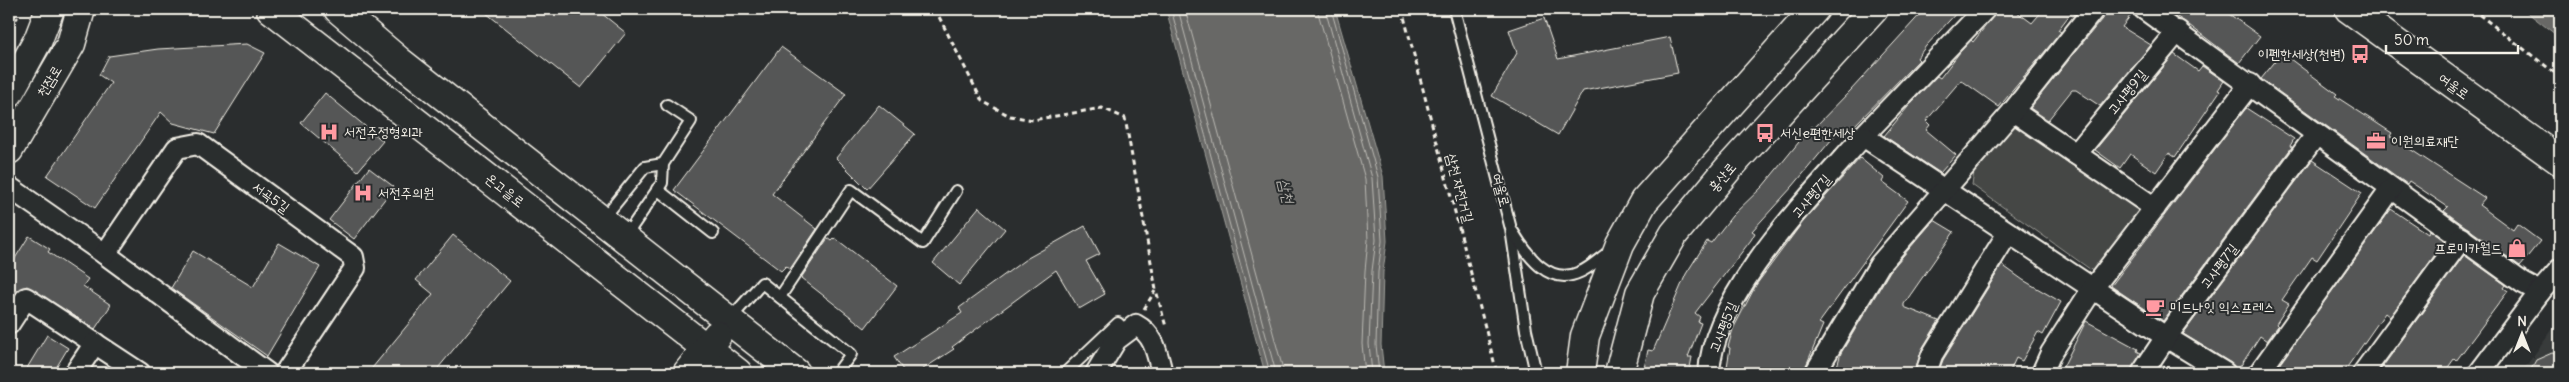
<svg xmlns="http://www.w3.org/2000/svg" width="2569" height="382" viewBox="0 0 2569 382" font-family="Delius,'Poor Story',sans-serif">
  <rect width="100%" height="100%" fill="#2a2d2e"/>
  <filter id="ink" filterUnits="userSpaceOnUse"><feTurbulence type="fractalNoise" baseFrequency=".02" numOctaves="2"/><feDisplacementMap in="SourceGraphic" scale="10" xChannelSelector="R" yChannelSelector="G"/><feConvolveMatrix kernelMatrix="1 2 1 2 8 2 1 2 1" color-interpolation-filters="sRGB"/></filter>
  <g filter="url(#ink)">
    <polygon fill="#373a3a" points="2560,319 2560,373 2521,373"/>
    <polygon fill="#444645" stroke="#9c9c96" points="2014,125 2145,207 2094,272 1972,185 1975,166"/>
    <g fill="#676866" stroke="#9f9f9a">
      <polygon points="1166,9 1335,9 1383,176 1387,241 1383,272 1381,345 1384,373 1265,373"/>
      <polygon points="2523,9 2560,9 2560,38"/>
    </g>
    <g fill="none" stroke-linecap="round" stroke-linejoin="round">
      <g stroke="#bcbab4" stroke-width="1">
        <polyline points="1171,9 1270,373"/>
        <polyline points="1178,9 1276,373"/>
        <polyline points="1185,9 1284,373"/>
        <polyline points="1317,9 1365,179 1368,240 1365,271 1362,344 1365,373"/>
        <polyline points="1325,9 1372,178 1376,240 1372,271 1369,344 1372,373"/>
        <polyline points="1331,9 1378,177 1382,241 1378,272 1376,345 1379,373"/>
      </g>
    </g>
    <g fill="#555756" stroke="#f4f1e8">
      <polygon points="481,9 596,9 626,33 581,88"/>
      <polygon points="1925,9 1960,9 1926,46 1917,58 1919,60 1848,132 1842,127 1793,186 1752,231 1755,233 1751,240 1695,313 1700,317 1698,322 1701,323 1688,357 1692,357 1689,373 1643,373 1648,350 1653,351 1686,274 1707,241 1711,243 1732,216 1763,186 1812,126 1814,128 1851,90"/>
      <polygon points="1999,9 2013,9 2032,23 2044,9 2074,9 2058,30 2061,32 1999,107 1961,80 1926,121 1930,125 1926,130 1956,155 1940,173 1884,136 1912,102 1937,76 1940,78 1960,52 1971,40 1973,42"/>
      <polygon points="2110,9 2132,9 2133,12 2122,27 2151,45 2100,106 2076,90 2072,90 2048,120 2030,108"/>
      <polygon points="2164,9 2222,9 2260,36 2239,63 2185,22"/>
      <polygon points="1544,18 1558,59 1670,37 1678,73 1583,91 1558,135 1492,96 1517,53 1509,30"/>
      <polygon points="247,44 265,53 214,134 173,123 161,112 95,208 47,176 111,83 99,75 109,56 158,49"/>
      <polygon points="781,47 846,94 772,194 817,229 790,269 786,266 781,271 674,190"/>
      <polygon points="2282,53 2337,94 2335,96 2392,133 2390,136 2485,198 2479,205 2513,230 2517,224 2540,241 2520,266 2444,211 2448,207 2409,181 2407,184 2261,79"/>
      <polygon points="2174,54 2198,71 2202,66 2224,81 2218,90 2220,91 2175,157 2169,153 2156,172 2130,154 2120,168 2095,150"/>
      <polygon points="325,93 383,141 358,171 301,123"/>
      <polygon points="879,105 915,134 867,189 836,158"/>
      <polygon points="2246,108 2294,139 2290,146 2292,147 2163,321 2111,286"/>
      <polygon points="1860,158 1884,178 1882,182 1908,201 1819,323 1823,325 1803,373 1726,373 1730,348 1728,347 1733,329 1756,285 1802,223"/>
      <polygon points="2312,160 2362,193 2317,260 2312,257 2282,300 2289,304 2276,324 2278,326 2267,341 2260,336 2238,370 2231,363 2183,334"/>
      <polygon points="369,168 394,187 354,239 329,220"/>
      <polygon points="979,207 1005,229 959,285 933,263"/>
      <polygon points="2391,209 2428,234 2430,230 2445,241 2390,317 2385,313 2343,373 2273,373"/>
      <polygon points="1934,220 1954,232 1904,304 1904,307 1939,321 1922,349 1914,373 1835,373 1841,353 1890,271"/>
      <polygon points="1085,226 1100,254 1086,261 1105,294 1079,309 1056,270 952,347 954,349 917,373 905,373 894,357 962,313 959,308 1026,259"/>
      <polygon points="453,235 510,281 434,373 368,373 433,294 416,280"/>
      <polygon points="29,236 50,249 48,252 88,279 83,286 111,305 95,329 27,286 16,291 9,303 9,268"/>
      <polygon points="828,238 832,241 835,238 897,286 865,328 801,278"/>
      <polygon points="279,243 320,267 267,356 171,288 193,251 253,287"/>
      <polygon points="2464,255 2506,285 2504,288 2508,291 2456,361 2454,359 2444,373 2378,373"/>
      <polygon points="2002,265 2023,280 2061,302 2043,335 2038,332 2022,361 2016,358 2009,373 1938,373 1943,360"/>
      <polygon points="2086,321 2138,349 2137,351 2141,353 2130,373 2060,373"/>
      <polygon points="47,335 68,348 53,373 24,373"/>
      <polygon points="2552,353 2560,355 2560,373 2529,373 2536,360"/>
      <polygon points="2162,365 2176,373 2156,373"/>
    </g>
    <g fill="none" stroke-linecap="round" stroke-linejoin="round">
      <g stroke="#f4f1e8" stroke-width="14">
        <g id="lane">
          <polyline points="1454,9 1511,229 1526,330 1536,373"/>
          <polyline points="657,189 713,233"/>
          <polyline points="602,220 645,167 663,164"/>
          <path d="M 1513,232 C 1527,255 1549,287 1580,272 C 1590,268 1600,258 1609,252"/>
          <polyline points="625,237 662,183 663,164 691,121 667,105"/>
          <polyline points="780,297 851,190 923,243 956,191"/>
          <polyline points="730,319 762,283 851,354 837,373"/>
          <polyline points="1066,372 1118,323 1126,331"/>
        </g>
      </g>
      <g stroke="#f4f1e8" stroke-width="24">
        <g id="street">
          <polyline points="2144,9 2523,283 2540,292"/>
          <polyline points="2013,111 2155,208"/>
          <polyline points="1863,136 1985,9"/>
          <polyline points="2076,154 2178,31"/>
          <polyline points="9,187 105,254 267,373"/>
          <polyline points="105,254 177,148 198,144 353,257 355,268 285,373"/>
          <polyline points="9,324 26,298 140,373"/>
          <polyline points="75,373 95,343"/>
          <path d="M 1096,373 L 1116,340 L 1136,325 C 1155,335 1157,354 1162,373"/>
          <path d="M 1709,373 C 1713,293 1812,195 1863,136 L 2166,337 L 2225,373"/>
          <polyline points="1815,373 1880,264 2013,111 2094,9"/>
          <polyline points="1926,373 1932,355 2008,233"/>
          <polyline points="2042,373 2051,353 2093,288 2250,84"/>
          <polyline points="2142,373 2166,337 2316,135"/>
          <polyline points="2259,373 2391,189"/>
          <polyline points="2363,373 2462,238"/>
          <polyline points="2479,373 2540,292 2560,269"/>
        </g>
      </g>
      <g stroke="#f4f1e8" stroke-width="31">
        <g id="secondary">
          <polyline points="271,9 738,373"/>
          <polyline points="338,9 399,61 796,373"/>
          <polyline points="2349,9 2560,161"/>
          <polyline points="9,93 38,40 50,9"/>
          <polyline points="9,150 71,44 81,9"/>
          <polyline points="687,373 717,335"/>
          <polyline points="1580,373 1585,336 1620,244 1644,201 1815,9"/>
          <polyline points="1619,373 1640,293 1674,234 1727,170 1874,9"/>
        </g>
      </g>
      <g stroke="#f4f1e8" stroke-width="3" stroke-dasharray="5 4" stroke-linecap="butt">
        <polyline points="935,9 982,101 1010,116 1033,120 1102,108 1125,118 1156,290 1166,327"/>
        <polyline points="1402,9 1497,373"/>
        <polyline points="2472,9 2560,77"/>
        <polyline points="9,12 18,19"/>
        <polyline points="1144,309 1155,291"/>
      </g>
      <use href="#lane" stroke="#2a2d2e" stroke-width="10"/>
      <use href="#street" stroke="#2a2d2e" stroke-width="20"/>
      <use href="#secondary" stroke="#2a2d2e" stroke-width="28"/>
    </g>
  </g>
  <defs>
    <g id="bus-bare" transform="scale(1.5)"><path d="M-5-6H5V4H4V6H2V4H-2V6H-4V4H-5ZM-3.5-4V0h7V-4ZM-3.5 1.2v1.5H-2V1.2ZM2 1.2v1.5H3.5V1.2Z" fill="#ff9aa2" stroke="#2a2d2e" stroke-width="2.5" paint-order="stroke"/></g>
    <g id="hospital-bare" transform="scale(1.5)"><path d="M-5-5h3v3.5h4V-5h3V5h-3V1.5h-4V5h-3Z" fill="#ff9aa2" stroke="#2a2d2e" stroke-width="2.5" paint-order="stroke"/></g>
    <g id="office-bare" transform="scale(1.5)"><path d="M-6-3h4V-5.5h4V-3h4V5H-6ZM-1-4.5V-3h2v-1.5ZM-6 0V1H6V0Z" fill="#ff9aa2" stroke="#2a2d2e" stroke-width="2.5" paint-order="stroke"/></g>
    <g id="shop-bare" transform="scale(1.5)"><path d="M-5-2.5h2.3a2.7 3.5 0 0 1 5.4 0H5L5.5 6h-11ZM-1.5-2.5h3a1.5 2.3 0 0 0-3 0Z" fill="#ff9aa2" stroke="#2a2d2e" stroke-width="2.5" paint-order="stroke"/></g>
    <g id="cafe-bare" transform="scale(1.5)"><path d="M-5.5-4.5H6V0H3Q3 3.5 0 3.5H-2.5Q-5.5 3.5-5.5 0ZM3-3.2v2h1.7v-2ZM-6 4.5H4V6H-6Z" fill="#ff9aa2" stroke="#2a2d2e" stroke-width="2.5" paint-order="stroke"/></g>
  </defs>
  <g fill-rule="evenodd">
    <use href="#bus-bare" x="2360" y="54"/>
    <use href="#hospital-bare" x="329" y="132"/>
    <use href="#bus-bare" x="1765" y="133"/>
    <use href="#office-bare" x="2376" y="141"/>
    <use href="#hospital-bare" x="363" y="193"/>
    <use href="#shop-bare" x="2517" y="248"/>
    <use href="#cafe-bare" x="2155" y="307"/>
  </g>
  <g text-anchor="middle" stroke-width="4" stroke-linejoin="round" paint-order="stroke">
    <g font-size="14" fill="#f4f1e8" stroke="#2a2d2e" text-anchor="start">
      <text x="2345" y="59" text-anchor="end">이펜한세상(천변)</text>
      <text x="344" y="137">서전주정형외과</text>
      <text x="1780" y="138">서신e편한세상</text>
      <text x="2391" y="146">이원의료재단</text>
      <text x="378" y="198">서전주의원</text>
      <text x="2502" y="253" text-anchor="end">프로미카월드</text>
      <text x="2170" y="312">미드나잇 익스프레스</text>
    </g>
    <g font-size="14" fill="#f4f1e8" stroke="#2a2d2e">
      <text transform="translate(49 81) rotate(-59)" y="5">천잠로</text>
      <text transform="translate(2454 86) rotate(36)" y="5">여울로</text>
      <text transform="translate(2127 92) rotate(-51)" y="5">고사평9길</text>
      <text transform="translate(1722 177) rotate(-50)" y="5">홍산로</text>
      <text transform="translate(1460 188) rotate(75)" y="5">삼천 자전거길</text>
      <text transform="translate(505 190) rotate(38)" y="5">온고을로</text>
      <text transform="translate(1501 190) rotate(75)" y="5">여울로</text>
      <text transform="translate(1811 196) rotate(-50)" y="5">고사평7길</text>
      <text transform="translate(271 197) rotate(36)" y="5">서곡5길</text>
      <text transform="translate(2219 266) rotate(-53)" y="5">고사평7길</text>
      <text transform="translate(1723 327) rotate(-68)" y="5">고사평5길</text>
    </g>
    <g font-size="15" font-style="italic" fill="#b5b3ae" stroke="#2a2d2e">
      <text transform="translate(1286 191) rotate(77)" y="5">삼천</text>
    </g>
  </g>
  <rect width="2569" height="382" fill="none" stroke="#2a2d2e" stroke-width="30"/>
  <rect x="15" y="15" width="2539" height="352" fill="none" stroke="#f4f1e8" stroke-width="2" filter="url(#ink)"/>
  <g transform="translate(2522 334)" stroke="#2a2d2e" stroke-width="4" paint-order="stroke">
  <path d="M0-4L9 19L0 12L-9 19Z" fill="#f4f1e8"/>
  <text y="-8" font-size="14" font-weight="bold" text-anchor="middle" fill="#f4f1e8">N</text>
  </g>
  <path d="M2386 45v8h132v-8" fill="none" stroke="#f4f1e8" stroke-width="2.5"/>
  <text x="2394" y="45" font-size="15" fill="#f4f1e8" stroke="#2a2d2e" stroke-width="4" paint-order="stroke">50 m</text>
</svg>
